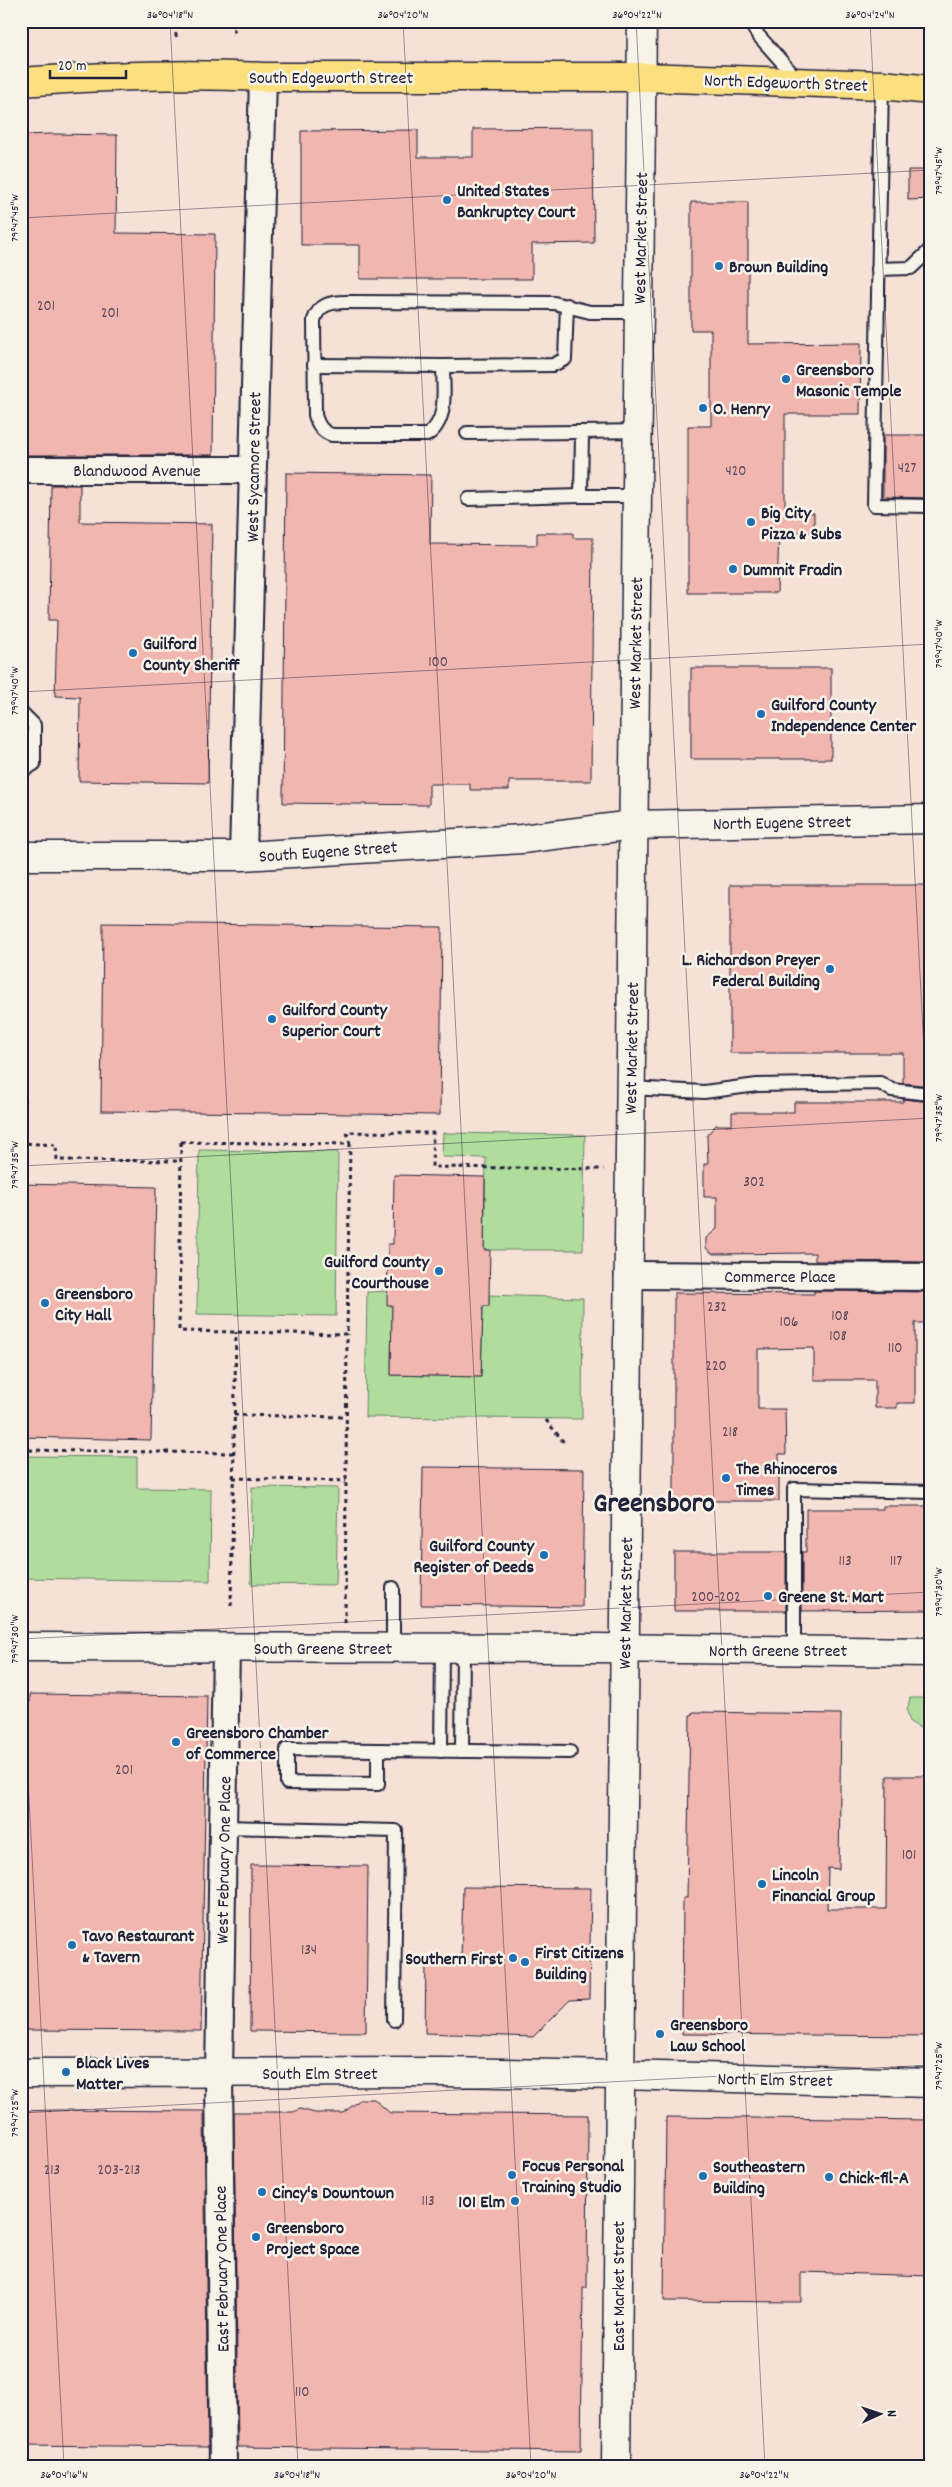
<svg xmlns="http://www.w3.org/2000/svg" width="952" height="2487" viewBox="0 0 952 2487" font-family="Dekko,sans-serif">
  <rect width="100%" height="100%" fill="#f6e1d7"/>
  <filter id="ink" filterUnits="userSpaceOnUse"><feTurbulence type="fractalNoise" baseFrequency=".02" numOctaves="2"/><feDisplacementMap in="SourceGraphic" scale="10" xChannelSelector="R" yChannelSelector="G"/><feConvolveMatrix kernelMatrix="1 2 1 2 8 2 1 2 1" color-interpolation-filters="sRGB"/></filter>
  <g filter="url(#ink)">
    <g fill="#b0dd9c" stroke="#69806c">
      <polygon points="443,1133 585,1135 583,1250 484,1250 486,1158 442,1157"/>
      <polygon points="199,1150 338,1152 336,1316 197,1314"/>
      <polygon points="388,1291 392,1305 391,1375 481,1377 483,1306 489,1306 489,1295 583,1298 582,1419 365,1417 367,1292"/>
      <polygon points="21,1456 137,1457 137,1488 211,1489 210,1581 21,1578"/>
      <polygon points="252,1487 338,1488 336,1585 251,1584"/>
      <polygon points="910,1698 931,1698 931,1728 920,1728 910,1722 907,1711"/>
    </g>
    <g fill="#f2b6b0" stroke="#22223b">
      <polygon points="593,128 594,243 532,244 532,279 360,279 360,245 301,245 301,131 418,130 418,157 473,157 473,129"/>
      <polygon points="54,134 117,135 116,233 215,234 213,455 21,455 21,135"/>
      <polygon points="908,170 931,170 931,199 908,200"/>
      <polygon points="691,202 748,202 748,344 861,343 860,414 785,414 785,513 814,513 814,532 779,532 777,593 688,593 688,426 711,426 711,330 691,330"/>
      <polygon points="883,435 931,435 931,498 883,497"/>
      <polygon points="286,473 431,475 430,544 537,545 537,533 573,533 573,538 593,538 591,781 509,781 509,790 470,790 470,784 429,784 429,805 283,803"/>
      <polygon points="51,485 80,485 80,522 212,524 208,783 79,781 80,697 55,696 57,620 49,620"/>
      <rect x="691" y="668" width="140" height="91"/>
      <polygon points="730,885 931,885 931,1086 903,1083 903,1053 730,1053"/>
      <polygon points="103,923 442,927 440,1115 101,1111"/>
      <polygon points="903,1099 931,1102 931,1262 815,1261 815,1253 713,1254 706,1248 706,1238 717,1229 717,1197 704,1197 704,1164 708,1164 707,1135 716,1125 732,1125 732,1112 794,1112 794,1102 903,1102"/>
      <polygon points="394,1175 485,1177 484,1250 490,1250 489,1295 489,1306 483,1306 481,1377 391,1375 392,1305 387,1305 388,1244 393,1244"/>
      <polygon points="21,1184 156,1187 151,1440 21,1437"/>
      <polygon points="814,1291 931,1292 931,1323 915,1323 915,1403 897,1403 897,1408 875,1408 875,1380 814,1380 814,1348 758,1349 758,1409 785,1409 786,1454 779,1454 779,1501 674,1501 674,1293 814,1294"/>
      <polygon points="423,1467 584,1469 582,1607 421,1605"/>
      <polygon points="883,1506 931,1506 931,1610 802,1611 802,1552 806,1552 806,1509 883,1509"/>
      <rect x="674" y="1552" width="112" height="59"/>
      <polygon points="30,1694 207,1696 201,2031 21,2030 21,1702 30,1702"/>
      <polygon points="693,1712 841,1714 839,1869 828,1868 827,1909 886,1909 887,1776 931,1776 931,2036 682,2034 683,1898 687,1898 690,1715 692,1715"/>
      <polygon points="251,1865 368,1866 366,2032 250,2031"/>
      <polygon points="463,1887 591,1888 589,1999 570,2000 533,2037 425,2033 426,1961 461,1962"/>
      <polygon points="361,2099 374,2099 390,2113 588,2115 587,2288 583,2288 581,2451 238,2447 234,2112 293,2112 300,2109 315,2113 343,2113"/>
      <polygon points="58,2110 204,2111 208,2447 21,2445 21,2111"/>
      <polygon points="666,2117 931,2120 931,2276 801,2272 801,2302 664,2301"/>
    </g>
    <g fill="none" stroke-linecap="round" stroke-linejoin="round">
      <g stroke="#22223b" stroke-width="16">
        <g id="service">
          <polyline points="749,21 758,35 798,80"/>
          <polyline points="882,85 874,505 931,506"/>
          <polyline points="878,269 911,268 931,249"/>
          <path d="M 567,305 L 565,359 L 553,365 L 443,366 C 443,388 449,421 427,435 L 332,435 C 322,432 318,425 315,415 L 314,320 C 319,304 331,302 346,302 L 554,303 L 590,312 L 639,312"/>
          <polyline points="314,365 443,366"/>
          <polyline points="467,433 582,432"/>
          <polyline points="637,496 581,496 582,432 637,431"/>
          <polyline points="468,499 581,496"/>
          <polyline points="21,712 34,725 34,764 21,772"/>
          <polyline points="630,1088 704,1092 757,1085 880,1083 892,1090 931,1094"/>
          <polyline points="393,1648 393,1588"/>
          <polyline points="794,1650 794,1489 931,1492"/>
          <polyline points="378,1750 378,1784 287,1783 287,1749 570,1752"/>
          <polyline points="441,1751 442,1649"/>
          <polyline points="462,1751 463,1648"/>
          <polyline points="224,1827 396,1831 394,2020"/>
        </g>
      </g>
      <g stroke="#22223b" stroke-width="30">
        <g id="minor">
          <polyline points="21,470 252,470"/>
          <polyline points="243,856 263,77"/>
          <polyline points="628,1275 931,1277"/>
          <polyline points="223,2466 219,2073 226,1648"/>
        </g>
      </g>
      <g stroke="#22223b" stroke-width="31">
        <g id="tertiary">
          <polyline points="21,1647 595,1648 931,1652"/>
          <polyline points="21,2073 442,2072 619,2075"/>
        </g>
      </g>
      <g stroke="#22223b" stroke-width="31">
        <g id="secondary">
          <polyline points="21,856 243,856 522,839 633,825 931,819"/>
          <polyline points="619,2075 931,2083"/>
          <polyline points="616,2466 642,21"/>
        </g>
      </g>
      <g stroke="#22223b" stroke-width="31">
        <path id="primary" d="M 21,82 C 102,76 182,73 263,77 L 642,77 L 882,85 L 931,90"/>
      </g>
      <g stroke="#22223b" stroke-width="3" stroke-dasharray="4 4" stroke-linecap="butt">
        <polyline points="231,21 236,36"/>
        <polyline points="176,37 176,21"/>
        <polyline points="24,1099 23,1143 56,1145 57,1160 181,1161"/>
        <polygon points="181,1142 350,1144 347,1334 179,1331"/>
        <polyline points="350,1144 347,1132 433,1133 432,1167 604,1169"/>
        <polyline points="234,1415 346,1417"/>
        <polyline points="546,1420 566,1445"/>
        <polyline points="21,1450 233,1453"/>
        <polyline points="233,1478 346,1481"/>
        <polyline points="231,1606 236,1332"/>
        <polyline points="345,1623 347,1334"/>
      </g>
      <use href="#service" stroke="#f7f3e8" stroke-width="12"/>
      <use href="#minor" stroke="#f7f3e8" stroke-width="26"/>
      <use href="#tertiary" stroke="#f7f3e8" stroke-width="28"/>
      <use href="#secondary" stroke="#f7f3e8" stroke-width="28"/>
      <use href="#primary" stroke="#fce080" stroke-width="28"/>
    </g>
  </g>
  <path fill="none" stroke="#22223b" stroke-width="1" stroke-opacity="0.45" d="M 170,21 L 298,2466M 403,21 L 531,2466M 636,21 L 765,2466M 870,21 L 931,1184M 21,218 L 931,170M 21,692 L 931,644M 21,1166 L 931,1118M 21,1639 L 931,1592M 21,1646 L 64,2466M 21,2113 L 931,2065"/>
  <g fill="#1f6fb2" stroke="#f7f3e8" stroke-width="2">
    <circle cx="447" cy="200" r="5"/>
    <circle cx="719" cy="266" r="5"/>
    <circle cx="786" cy="379" r="5"/>
    <circle cx="703" cy="408" r="5"/>
    <circle cx="751" cy="522" r="5"/>
    <circle cx="733" cy="569" r="5"/>
    <circle cx="133" cy="653" r="5"/>
    <circle cx="761" cy="714" r="5"/>
    <circle cx="830" cy="969" r="5"/>
    <circle cx="272" cy="1019" r="5"/>
    <circle cx="439" cy="1271" r="5"/>
    <circle cx="45" cy="1303" r="5"/>
    <circle cx="726" cy="1478" r="5"/>
    <circle cx="544" cy="1555" r="5"/>
    <circle cx="768" cy="1596" r="5"/>
    <circle cx="176" cy="1742" r="5"/>
    <circle cx="762" cy="1884" r="5"/>
    <circle cx="72" cy="1945" r="5"/>
    <circle cx="513" cy="1958" r="5"/>
    <circle cx="525" cy="1962" r="5"/>
    <circle cx="660" cy="2034" r="5"/>
    <circle cx="66" cy="2072" r="5"/>
    <circle cx="512" cy="2175" r="5"/>
    <circle cx="703" cy="2176" r="5"/>
    <circle cx="829" cy="2177" r="5"/>
    <circle cx="262" cy="2192" r="5"/>
    <circle cx="515" cy="2201" r="5"/>
    <circle cx="256" cy="2237" r="5"/>
  </g>
  <g text-anchor="middle" stroke-width="5" stroke-linejoin="round" paint-order="stroke">
    <g font-size="15" fill="#564758">
      <text x="46" y="310">201</text>
      <text x="110" y="317">201</text>
      <text x="907" y="472">427</text>
      <text x="736" y="475">420</text>
      <text x="438" y="666">100</text>
      <text x="754" y="1186">302</text>
      <text x="717" y="1311">232</text>
      <text x="840" y="1320">108</text>
      <text x="789" y="1326">106</text>
      <text x="838" y="1340">108</text>
      <text x="895" y="1352">110</text>
      <text x="716" y="1370">220</text>
      <text x="730" y="1436">218</text>
      <text x="845" y="1565">113</text>
      <text x="896" y="1565">117</text>
      <text x="716" y="1601">200-202</text>
      <text x="124" y="1774">201</text>
      <text x="909" y="1859">101</text>
      <text x="309" y="1954">134</text>
      <text x="52" y="2174">213</text>
      <text x="119" y="2174">203-213</text>
      <text x="428" y="2205">113</text>
      <text x="302" y="2396">110</text>
    </g>
    <g font-size="18" fill="#22223b" stroke="#f7f3e8">
      <text x="331" y="83">South Edgeworth Street</text>
      <text transform="translate(786 82) rotate(2)" y="6">North Edgeworth Street</text>
      <text transform="translate(640 238) rotate(-89)" y="6">West Market Street</text>
      <text transform="translate(253 467) rotate(-89)" y="6">West Sycamore Street</text>
      <text x="137" y="476">Blandwood Avenue</text>
      <text transform="translate(635 643) rotate(-89)" y="6">West Market Street</text>
      <text transform="translate(782 822) rotate(-1)" y="6">North Eugene Street</text>
      <text transform="translate(328 851) rotate(-4)" y="6">South Eugene Street</text>
      <text transform="translate(631 1048) rotate(-89)" y="6">West Market Street</text>
      <text x="780" y="1282">Commerce Place</text>
      <text transform="translate(625 1603) rotate(-89)" y="6">West Market Street</text>
      <text x="323" y="1654">South Greene Street</text>
      <text x="778" y="1656">North Greene Street</text>
      <text transform="translate(223 1860) rotate(-89)" y="6">West February One Place</text>
      <text x="320" y="2079">South Elm Street</text>
      <text transform="translate(775 2079) rotate(1)" y="6">North Elm Street</text>
      <text transform="translate(221 2269) rotate(-91)" y="6">East February One Place</text>
      <text transform="translate(618 2286) rotate(-90)" y="6">East Market Street</text>
    </g>
    <g font-size="18" font-weight="bold" fill="#22223b" stroke="#f7f3e8" text-anchor="start">
      <text x="457" y="196">United States<tspan x="457" dy="21">Bankruptcy Court</tspan></text>
      <text x="729" y="272">Brown Building</text>
      <text x="796" y="375">Greensboro<tspan x="796" dy="21">Masonic Temple</tspan></text>
      <text x="713" y="414">O. Henry</text>
      <text x="761" y="518">Big City<tspan x="761" dy="21">Pizza &amp; Subs</tspan></text>
      <text x="743" y="575">Dummit Fradin</text>
      <text x="143" y="649">Guilford<tspan x="143" dy="21">County Sheriff</tspan></text>
      <text x="771" y="710">Guilford County<tspan x="771" dy="21">Independence Center</tspan></text>
      <text x="820" y="965" text-anchor="end">L. Richardson Preyer<tspan x="820" dy="21">Federal Building</tspan></text>
      <text x="282" y="1015">Guilford County<tspan x="282" dy="21">Superior Court</tspan></text>
      <text x="429" y="1267" text-anchor="end">Guilford County<tspan x="429" dy="21">Courthouse</tspan></text>
      <text x="55" y="1299">Greensboro<tspan x="55" dy="21">City Hall</tspan></text>
      <text x="736" y="1474">The Rhinoceros<tspan x="736" dy="21">Times</tspan></text>
      <text x="534" y="1551" text-anchor="end">Guilford County<tspan x="534" dy="21">Register of Deeds</tspan></text>
      <text x="778" y="1602">Greene St. Mart</text>
      <text x="186" y="1738">Greensboro Chamber<tspan x="186" dy="21">of Commerce</tspan></text>
      <text x="772" y="1880">Lincoln<tspan x="772" dy="21">Financial Group</tspan></text>
      <text x="82" y="1941">Tavo Restaurant<tspan x="82" dy="21">&amp; Tavern</tspan></text>
      <text x="535" y="1958">First Citizens<tspan x="535" dy="21">Building</tspan></text>
      <text x="503" y="1964" text-anchor="end">Southern First</text>
      <text x="670" y="2030">Greensboro<tspan x="670" dy="21">Law School</tspan></text>
      <text x="76" y="2068">Black Lives<tspan x="76" dy="21">Matter</tspan></text>
      <text x="522" y="2171">Focus Personal<tspan x="522" dy="21">Training Studio</tspan></text>
      <text x="713" y="2172">Southeastern<tspan x="713" dy="21">Building</tspan></text>
      <text x="839" y="2183">Chick-fil-A</text>
      <text x="272" y="2198">Cincy's Downtown</text>
      <text x="505" y="2207" text-anchor="end">101 Elm</text>
      <text x="266" y="2233">Greensboro<tspan x="266" dy="21">Project Space</tspan></text>
    </g>
    <g font-size="28" font-weight="bold" fill="#22223b" stroke="#f7f3e8">
      <text x="654" y="1511">Greensboro</text>
    </g>
  </g>
  <rect width="952" height="2487" fill="none" stroke="#f7f3e8" stroke-width="55"/>
  <g transform="translate(880 2414) rotate(87)" stroke="#f7f3e8" stroke-width="4" paint-order="stroke">
  <path d="M0-4L9 19L0 12L-9 19Z" fill="#22223b"/>
  <text y="-8" font-size="14" font-weight="bold" text-anchor="middle" fill="#22223b">N</text>
  </g>
  <path d="M50 70v8h76v-8" fill="none" stroke="#22223b" stroke-width="2.5"/>
  <text x="58" y="70" font-size="15" fill="#22223b" stroke="#f7f3e8" stroke-width="4" paint-order="stroke">20 m</text>
  <rect x="28" y="28" width="896" height="2432" fill="none" stroke="#22223b" stroke-width="2"/>
  <g font-size="12" text-anchor="middle" fill="#22223b">
    <text x="170" y="18">36°04'18"N</text>
    <text x="403" y="18">36°04'20"N</text>
    <text x="637" y="18">36°04'22"N</text>
    <text x="870" y="18">36°04'24"N</text>
    <text transform="translate(938 171) rotate(-90)" y="4">79°47'45"W</text>
    <text transform="translate(14 218) rotate(-90)" y="4">79°47'45"W</text>
    <text transform="translate(938 644) rotate(-90)" y="4">79°47'40"W</text>
    <text transform="translate(14 691) rotate(-90)" y="4">79°47'40"W</text>
    <text transform="translate(938 1118) rotate(-90)" y="4">79°47'35"W</text>
    <text transform="translate(14 1165) rotate(-90)" y="4">79°47'35"W</text>
    <text transform="translate(938 1592) rotate(-90)" y="4">79°47'30"W</text>
    <text transform="translate(14 1639) rotate(-90)" y="4">79°47'30"W</text>
    <text transform="translate(938 2066) rotate(-90)" y="4">79°47'25"W</text>
    <text transform="translate(14 2113) rotate(-90)" y="4">79°47'25"W</text>
    <text x="64" y="2478">36°04'16"N</text>
    <text x="297" y="2478">36°04'18"N</text>
    <text x="531" y="2478">36°04'20"N</text>
    <text x="764" y="2478">36°04'22"N</text>
  </g>
</svg>
